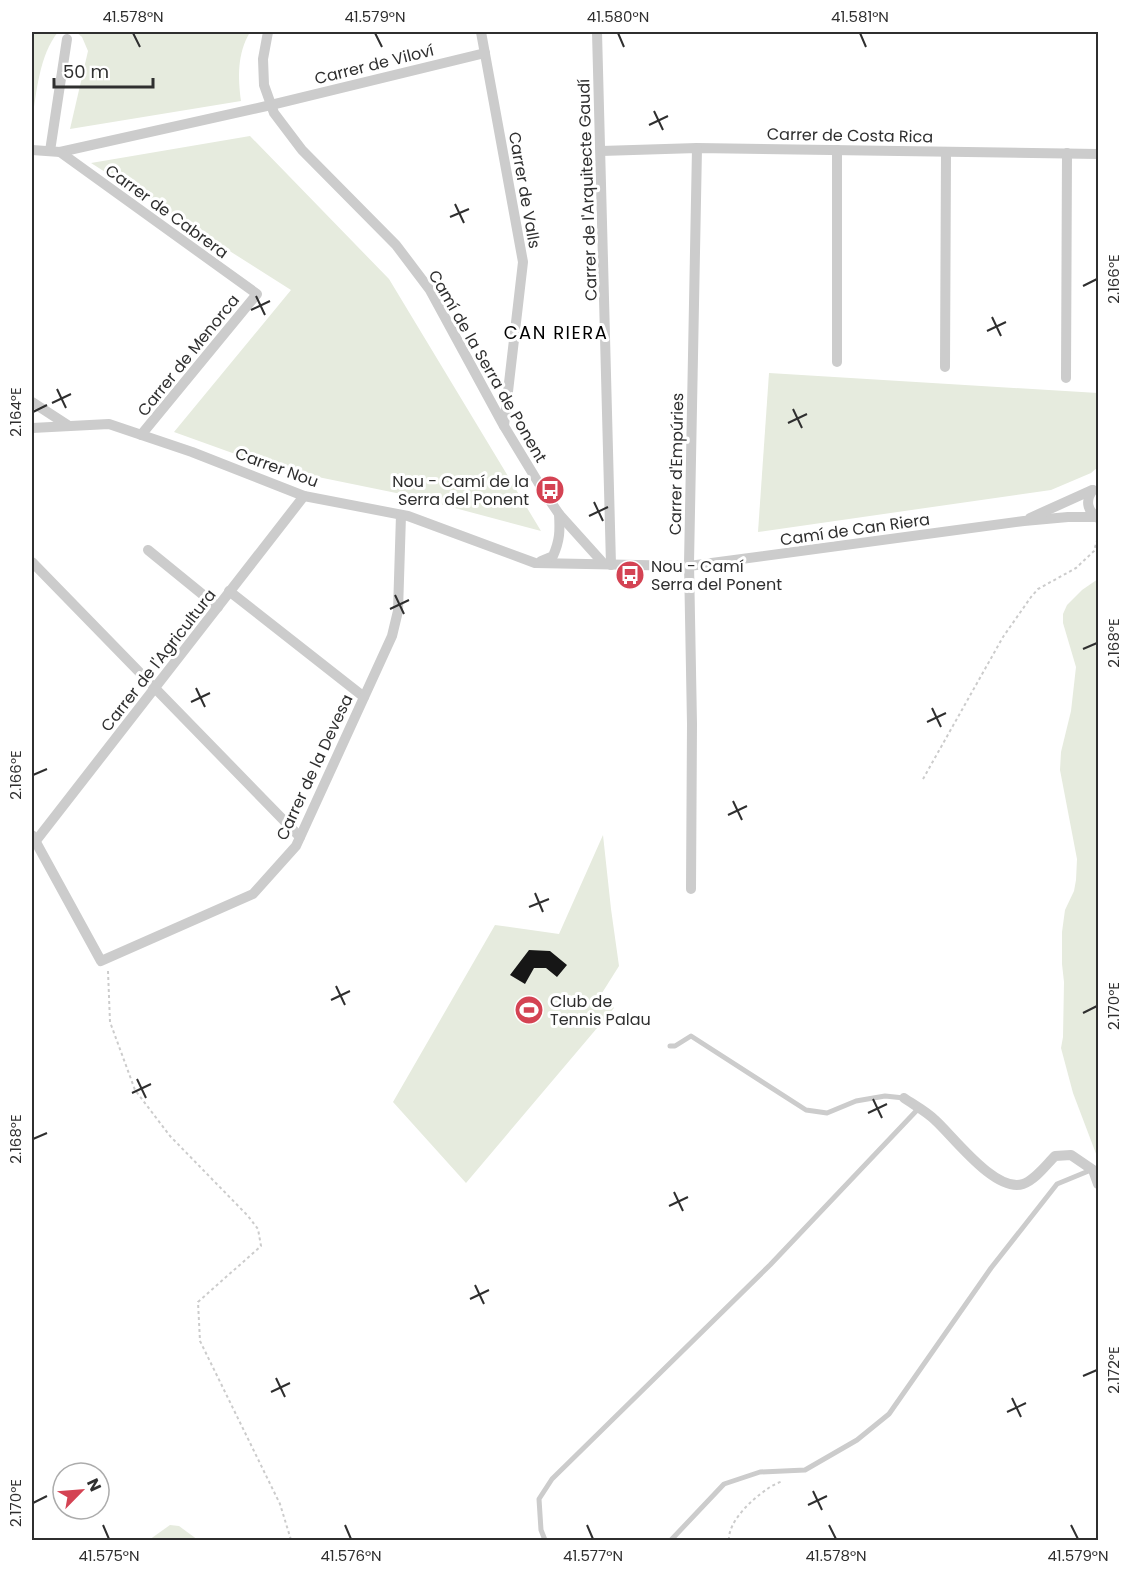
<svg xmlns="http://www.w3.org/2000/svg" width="1130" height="1572" viewBox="0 0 1130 1572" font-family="Poppins,sans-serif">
  <rect width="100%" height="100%" fill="#fff"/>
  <g fill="#e6ebde">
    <path d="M 32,32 L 58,32 C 39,56 37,91 32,120 Z"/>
    <path d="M 76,32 L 250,32 C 237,54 238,77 241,101 L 70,129 L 88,51 L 82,37 Z"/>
    <polygon points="250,136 389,279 541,531 406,495 274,468 174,432 291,290 91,163"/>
    <polygon points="769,373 1098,393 1098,467 1091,473 1051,490 758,532"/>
    <polygon points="1098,579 1098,1159 1073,1093 1061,1048 1063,1037 1064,982 1062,964 1062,932 1065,910 1074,891 1076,880 1077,859 1060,770 1061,752 1071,711 1076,667 1063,623 1063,614 1067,605 1082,590"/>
    <polygon points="603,835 611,909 619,966 602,993 614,1008 466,1183 393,1102 495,925 559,934"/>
    <polygon points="170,1525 179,1526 198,1540 149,1540"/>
  </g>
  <polygon fill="#161616" points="529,950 550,951 567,965 557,977 546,968 534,968 525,984 510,975"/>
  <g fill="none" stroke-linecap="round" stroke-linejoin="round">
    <g stroke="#ccc" stroke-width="2" stroke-dasharray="3 3" stroke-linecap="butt">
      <polyline points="923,779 1003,637 1031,597 1038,589 1076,568 1094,551 1098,537"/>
      <polyline points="108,971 110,1022 135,1090 170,1136 248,1216 258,1229 261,1246 198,1302 200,1341 280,1504 291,1540"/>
      <path d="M 729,1540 C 728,1522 751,1500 766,1490 C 771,1486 777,1483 783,1481"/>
    </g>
    <g stroke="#ccc" stroke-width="5">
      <polyline points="670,1046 675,1046 691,1036 806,1110 827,1113 856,1101 885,1096 904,1098"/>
      <polyline points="545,1540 541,1530 539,1499 552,1479 770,1265 919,1108"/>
      <polyline points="671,1540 724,1484 760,1472 805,1470 857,1440 889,1414 991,1268 1057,1184 1091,1170"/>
    </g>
    <g stroke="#ccc" stroke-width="10">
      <polyline points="268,32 263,59 264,85 274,113 302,150 396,245 430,290 504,426 544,492 559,514 604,564"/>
      <polyline points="481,32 523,262 504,426"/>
      <polyline points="597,32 611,565"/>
      <polyline points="32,150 60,152 271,105 485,53"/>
      <polyline points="50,151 67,39"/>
      <polyline points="601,151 697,148 1098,154"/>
      <polyline points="60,152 257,294 141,435"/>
      <polyline points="837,362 837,150"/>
      <polyline points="945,367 946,152"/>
      <polyline points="1066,378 1067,153"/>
      <polyline points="32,402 69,426"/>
      <polyline points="32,428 109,424 192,452 304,496 408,516 535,563 689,566 1024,521 1068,517 1096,517"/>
      <path d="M 1093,490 C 1085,500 1087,511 1098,518"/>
      <polyline points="1030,518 1092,490"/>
      <polyline points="148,550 218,607"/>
      <path d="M 541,561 L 553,556 C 560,540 560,531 559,514"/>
      <polyline points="32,562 300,837"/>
      <polyline points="229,591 364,697"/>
      <polyline points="32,835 101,961 253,894 296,846 392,636 398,611 401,515"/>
      <polyline points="35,842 304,496"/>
      <polyline points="691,889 692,724 689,563 697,148"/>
      <path d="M 904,1098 C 914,1105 926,1111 935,1120 C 953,1136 995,1193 1023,1184 C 1035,1180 1046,1165 1055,1156 L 1071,1155 L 1093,1170 L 1098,1184"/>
    </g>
  </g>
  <path fill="none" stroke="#2f2f2f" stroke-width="2" d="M 133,33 L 140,47M 375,33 L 382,47M 618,33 L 624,47M 860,33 L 866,47M 654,111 L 663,130M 649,125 L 668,116M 455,204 L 464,223M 450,217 L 469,209M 1083,286 L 1097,279M 256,296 L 265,315M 251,310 L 270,301M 992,317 L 1001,336M 987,331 L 1006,322M 57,389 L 66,408M 52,403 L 71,394M 793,409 L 802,428M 33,412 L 47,405M 788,423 L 807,414M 594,502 L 603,521M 589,516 L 608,507M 395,595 L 404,614M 390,609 L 409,600M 1083,649 L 1097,643M 196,688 L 205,707M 191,702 L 210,693M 932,708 L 941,727M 927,722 L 946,713M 33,775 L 47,769M 733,801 L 742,820M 728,815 L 747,806M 535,893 L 543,912M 529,907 L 549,899M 336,986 L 345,1005M 331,1000 L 350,991M 1083,1013 L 1097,1006M 137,1079 L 146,1098M 132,1093 L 151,1084M 873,1099 L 882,1118M 868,1113 L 887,1104M 33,1139 L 47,1133M 674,1192 L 683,1211M 669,1206 L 688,1197M 475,1285 L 484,1304M 470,1299 L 489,1290M 1083,1376 L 1097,1370M 276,1378 L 285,1397M 271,1392 L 290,1383M 1012,1398 L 1021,1417M 1007,1412 L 1026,1403M 813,1491 L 822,1510M 33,1503 L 47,1496M 808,1505 L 827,1496M 103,1525 L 109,1539M 345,1525 L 351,1539M 587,1525 L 593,1539M 829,1525 L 836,1539M 1071,1525 L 1078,1539"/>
  <defs>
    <g id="bus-disc" transform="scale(1.5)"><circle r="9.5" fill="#d44353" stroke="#fff"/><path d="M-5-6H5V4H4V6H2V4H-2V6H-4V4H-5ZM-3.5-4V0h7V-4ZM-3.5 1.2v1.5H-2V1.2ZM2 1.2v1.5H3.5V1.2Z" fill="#fff"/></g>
    <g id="stadium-disc" transform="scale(1.5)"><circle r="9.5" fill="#d44353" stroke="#fff"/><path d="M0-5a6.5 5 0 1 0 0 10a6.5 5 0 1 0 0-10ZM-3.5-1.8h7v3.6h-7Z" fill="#fff"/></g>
  </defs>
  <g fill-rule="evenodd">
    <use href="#bus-disc" x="550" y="490"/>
    <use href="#bus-disc" x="630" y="575"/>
    <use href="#stadium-disc" x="529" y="1010"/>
  </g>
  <g text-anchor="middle" stroke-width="6" stroke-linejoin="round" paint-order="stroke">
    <g font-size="16" fill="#2f2f2f" stroke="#fff">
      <text transform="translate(374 64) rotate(-14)" y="6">Carrer de Viloví</text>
      <text transform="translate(850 135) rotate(1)" y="6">Carrer de Costa Rica</text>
      <text transform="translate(525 190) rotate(80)" y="6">Carrer de Valls</text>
      <text transform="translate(587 190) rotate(-92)" y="6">Carrer de l'Arquitecte Gaudí</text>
      <text transform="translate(167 211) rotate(36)" y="6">Carrer de Cabrera</text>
      <text transform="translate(188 355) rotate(-51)" y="6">Carrer de Menorca</text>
      <text transform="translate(488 366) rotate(60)" y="6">Camí de la Serra de Ponent</text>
      <text transform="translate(676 464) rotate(-89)" y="6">Carrer d'Empúries</text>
      <text transform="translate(277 467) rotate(20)" y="6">Carrer Nou</text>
      <text transform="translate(855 529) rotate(-8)" y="6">Camí de Can Riera</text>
      <text transform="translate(158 660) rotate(-52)" y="6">Carrer de l'Agricultura</text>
      <text transform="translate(314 767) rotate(-65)" y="6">Carrer de la Devesa</text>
    </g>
    <g font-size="16" fill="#2f2f2f" stroke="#fff" text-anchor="start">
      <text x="529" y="487" text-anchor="end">Nou - Camí de la<tspan x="529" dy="18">Serra del Ponent</tspan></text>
      <text x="651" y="572">Nou - Camí<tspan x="651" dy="18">Serra del Ponent</tspan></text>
      <text x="550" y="1007">Club de<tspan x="550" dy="18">Tennis Palau</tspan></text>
    </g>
    <g font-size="18" letter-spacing="1.5" fill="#000" stroke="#fff">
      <text x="556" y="339">CAN RIERA</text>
    </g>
  </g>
  <rect width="1130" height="1572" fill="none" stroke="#ffffff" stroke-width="66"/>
  <g transform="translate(81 1491) rotate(65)"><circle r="28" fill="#ffffff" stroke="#acacac" stroke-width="1.5"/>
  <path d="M0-4.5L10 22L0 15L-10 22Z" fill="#d44353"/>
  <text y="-9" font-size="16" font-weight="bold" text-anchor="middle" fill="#2f2f2f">N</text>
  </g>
  <path d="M54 78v9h99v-9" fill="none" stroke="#2f2f2f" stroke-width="3"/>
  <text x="63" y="78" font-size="18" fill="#2f2f2f" stroke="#ffffff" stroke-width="4.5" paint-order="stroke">50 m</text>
  <rect x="33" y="33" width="1064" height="1506" fill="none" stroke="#2f2f2f" stroke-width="2"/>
  <g font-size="15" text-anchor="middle" fill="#2f2f2f">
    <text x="133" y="22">41.578°N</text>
    <text x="375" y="22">41.579°N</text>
    <text x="618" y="22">41.580°N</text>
    <text x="860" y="22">41.581°N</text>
    <text transform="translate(1114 279) rotate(-90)" y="5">2.166°E</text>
    <text transform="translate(16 412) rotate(-90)" y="5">2.164°E</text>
    <text transform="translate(1114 643) rotate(-90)" y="5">2.168°E</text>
    <text transform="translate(16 775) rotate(-90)" y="5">2.166°E</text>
    <text transform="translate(1114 1006) rotate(-90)" y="5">2.170°E</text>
    <text transform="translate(16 1139) rotate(-90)" y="5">2.168°E</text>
    <text transform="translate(1114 1370) rotate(-90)" y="5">2.172°E</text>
    <text transform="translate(16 1503) rotate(-90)" y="5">2.170°E</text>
    <text x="109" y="1561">41.575°N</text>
    <text x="351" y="1561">41.576°N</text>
    <text x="593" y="1561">41.577°N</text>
    <text x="836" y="1561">41.578°N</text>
    <text x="1078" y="1561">41.579°N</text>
  </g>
</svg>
